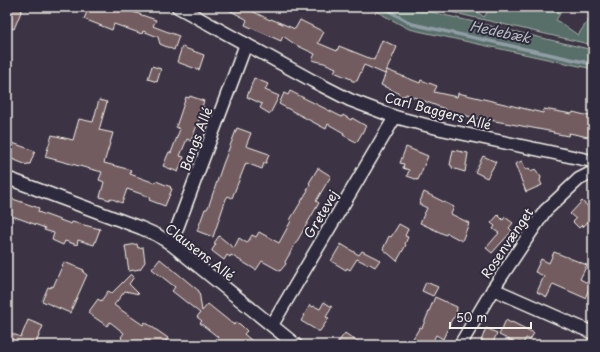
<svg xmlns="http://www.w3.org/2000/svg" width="600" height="352" viewBox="0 0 600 352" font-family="'Playpen Sans',sans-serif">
  <rect width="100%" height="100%" fill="#3c3444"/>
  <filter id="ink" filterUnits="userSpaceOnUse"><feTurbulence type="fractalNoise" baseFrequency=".025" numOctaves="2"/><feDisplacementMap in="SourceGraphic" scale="8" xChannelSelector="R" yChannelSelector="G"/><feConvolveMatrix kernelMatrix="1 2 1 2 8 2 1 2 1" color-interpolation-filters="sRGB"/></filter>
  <g filter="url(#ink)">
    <g fill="#586e69" stroke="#a6b0a8">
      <polygon points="368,7 410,7 593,50 593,69 409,29"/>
      <polygon points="429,7 470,7 484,17 491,7 564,7 556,20 578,35 593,13 593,45"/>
    </g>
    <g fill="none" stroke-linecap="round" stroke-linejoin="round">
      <polyline stroke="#909da5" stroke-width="3.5" points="382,7 412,24 593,64"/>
    </g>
    <g fill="#725c60" stroke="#f4f1e8">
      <polygon points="7,7 23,7 14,29 7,27"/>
      <polygon points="89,7 119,7 156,20 153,26 155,27 179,36 174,50 160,44 158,37 143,31 142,34 114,24 112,30 84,19"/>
      <polygon points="223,7 244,7 270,20 271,19 295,29 300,20 324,32 318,43 337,51 339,46 374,60 382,40 397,47 385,74 364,65 357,81 352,81 351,79 334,72 336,68 324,63 312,60 315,54 296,45 283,36 281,41 245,25 247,20 246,19"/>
      <polygon points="182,47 204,55 199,70 177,62"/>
      <polygon points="152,66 161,69 157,82 148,79"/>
      <polygon points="387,70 420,83 421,80 437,86 434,92 457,97 458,93 543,113 544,109 572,114 573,112 593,117 593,138 569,133 568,136 553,133 554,132 479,118 477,119 461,114 461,115 444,112 445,109 406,94 405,96 400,96 398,93 381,85"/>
      <polygon points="254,78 268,84 265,90 279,96 270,114 260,108 262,104 247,97"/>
      <polygon points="290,91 342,117 343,115 351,120 352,118 366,126 358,140 356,142 343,135 344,133 328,124 326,129 279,104 284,93 288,95"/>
      <polygon points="190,96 204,101 202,106 204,107 191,141 187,139 180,156 184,157 178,172 163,166 169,152 171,153 180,129 176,127 186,97 189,98"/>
      <polygon points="99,100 107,102 99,130 113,133 104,163 131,170 130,174 155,183 156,181 171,187 170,188 172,189 165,206 149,200 150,197 127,189 122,203 110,198 110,200 100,197 104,182 99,180 102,172 45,157 52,135 73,140 79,119 93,122"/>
      <polygon points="237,128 251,133 246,146 269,154 266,163 264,163 262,169 246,163 232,198 228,196 226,199 213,237 197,231 205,209 207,209 209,205 223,164"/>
      <polygon points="7,141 35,151 30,164 27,164 27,165 7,157"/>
      <polygon points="406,147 428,156 418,180 407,176 409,170 403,168 404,164 400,163"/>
      <polygon points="453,150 468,153 465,172 452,168 452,166 450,165"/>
      <polygon points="483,156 496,162 487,178 475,172"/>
      <polygon points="522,161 526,170 529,168 531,171 535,169 541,177 540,181 542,185 526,192 515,164"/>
      <polygon points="318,168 331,176 316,201 319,203 285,262 286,264 280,271 262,261 256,270 231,255 230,257 227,255 224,260 212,251 212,250 216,244 214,243 219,236 234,248 239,238 247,243 252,235 256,237 259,232 279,243 291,221 290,220 308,190 307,190 310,184 309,183"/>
      <polygon points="424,192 454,207 451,214 469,223 462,241 447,233 446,235 420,223 427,208 419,204"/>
      <polygon points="7,197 39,208 38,212 71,224 72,222 100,229 94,245 78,240 77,245 65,241 63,245 52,240 54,233 44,230 45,228 7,214"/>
      <polygon points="582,201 593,211 593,216 583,227 582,225 579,228 573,222 576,219 570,214"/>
      <polygon points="498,215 503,220 505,217 513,223 509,228 512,231 492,253 486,248 499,233 493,229 495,226 491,223"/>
      <polygon points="399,224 408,229 405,236 408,237 405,244 406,245 397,261 383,249 389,236 391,237"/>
      <polygon points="137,244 138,248 143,247 145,262 140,269 129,271 125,246"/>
      <polygon points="341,244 359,255 362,251 380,260 375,267 368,263 367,264 357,259 350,270 347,268 346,270 331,261"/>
      <polygon points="554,252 587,265 580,279 591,285 585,298 553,284 547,297 537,292 544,276 535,272 541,259 549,263"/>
      <polygon points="160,259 199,291 202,311 208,304 234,325 236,322 241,325 247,331 244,334 257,345 212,345 218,337 200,323 202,321 197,317 200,313 172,291 175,287 152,269"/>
      <polygon points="64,262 84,270 83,272 87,275 70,313 42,301 48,287 51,288 51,286 53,287"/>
      <polygon points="131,274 134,277 129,284 139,294 125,291 114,305 143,325 145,322 168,338 163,345 119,345 122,338 121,337 124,333 110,322 107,326 88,313 98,299 101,301 108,291 112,293"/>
      <polygon points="426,282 438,287 433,296 422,291"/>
      <polygon points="435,297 457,307 456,316 452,319 443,339 436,335 431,345 409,345 420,327 422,328"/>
      <polygon points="324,302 332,307 326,317 329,318 320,331 318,331 301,321 310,305 313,307 314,306 320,309"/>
      <polygon points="28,320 43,326 36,343 40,345 7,345 7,332 21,337"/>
      <polygon points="506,320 511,323 512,322 534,333 530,340 526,338 523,344 519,342 518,344 499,335"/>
      <polygon points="486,328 497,333 492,345 481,341"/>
      <polygon points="345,333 362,345 336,345"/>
    </g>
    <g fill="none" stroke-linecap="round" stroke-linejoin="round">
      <g stroke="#f4f1e8" stroke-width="15">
        <g id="street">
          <polyline points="178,7 313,81 350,100 395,117 441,129 592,161 593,163"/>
          <polyline points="7,178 141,228 157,235 171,244 296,345"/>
          <polyline points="171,244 246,44"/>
          <polyline points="493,289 593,333"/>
          <polyline points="272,325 395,117"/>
          <polyline points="460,345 493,289 545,211 579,179 593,172"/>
        </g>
      </g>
      <use href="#street" stroke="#2f2a3d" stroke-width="12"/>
    </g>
  </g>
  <g text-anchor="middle" stroke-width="4" stroke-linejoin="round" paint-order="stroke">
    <g font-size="13" fill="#f4f1e8" stroke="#2f2a3d">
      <text transform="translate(438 111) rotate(15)" y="5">Carl Baggers Allé</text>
      <text transform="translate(196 139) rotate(-69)" y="5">Bangs Allé</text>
      <text transform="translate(321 214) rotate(-59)" y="5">Gretevej</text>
      <text transform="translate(507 243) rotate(-56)" y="5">Rosenvænget</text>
      <text transform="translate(200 252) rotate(38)" y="5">Clausens Allé</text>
    </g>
    <g font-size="14" font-style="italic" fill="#b1b9bb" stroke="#2f2a3d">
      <text transform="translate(500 32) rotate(12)" y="5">Hedebæk</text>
    </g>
  </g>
  <rect width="600" height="352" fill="none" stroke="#2f2a3d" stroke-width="24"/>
  <rect x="12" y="12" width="576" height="328" fill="none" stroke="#f4f1e8" stroke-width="1.5" filter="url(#ink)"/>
  <path d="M450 322v6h81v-6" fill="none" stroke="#f4f1e8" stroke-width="2"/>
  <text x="456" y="322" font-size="12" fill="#f4f1e8" stroke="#2f2a3d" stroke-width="3" paint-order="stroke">50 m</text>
</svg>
